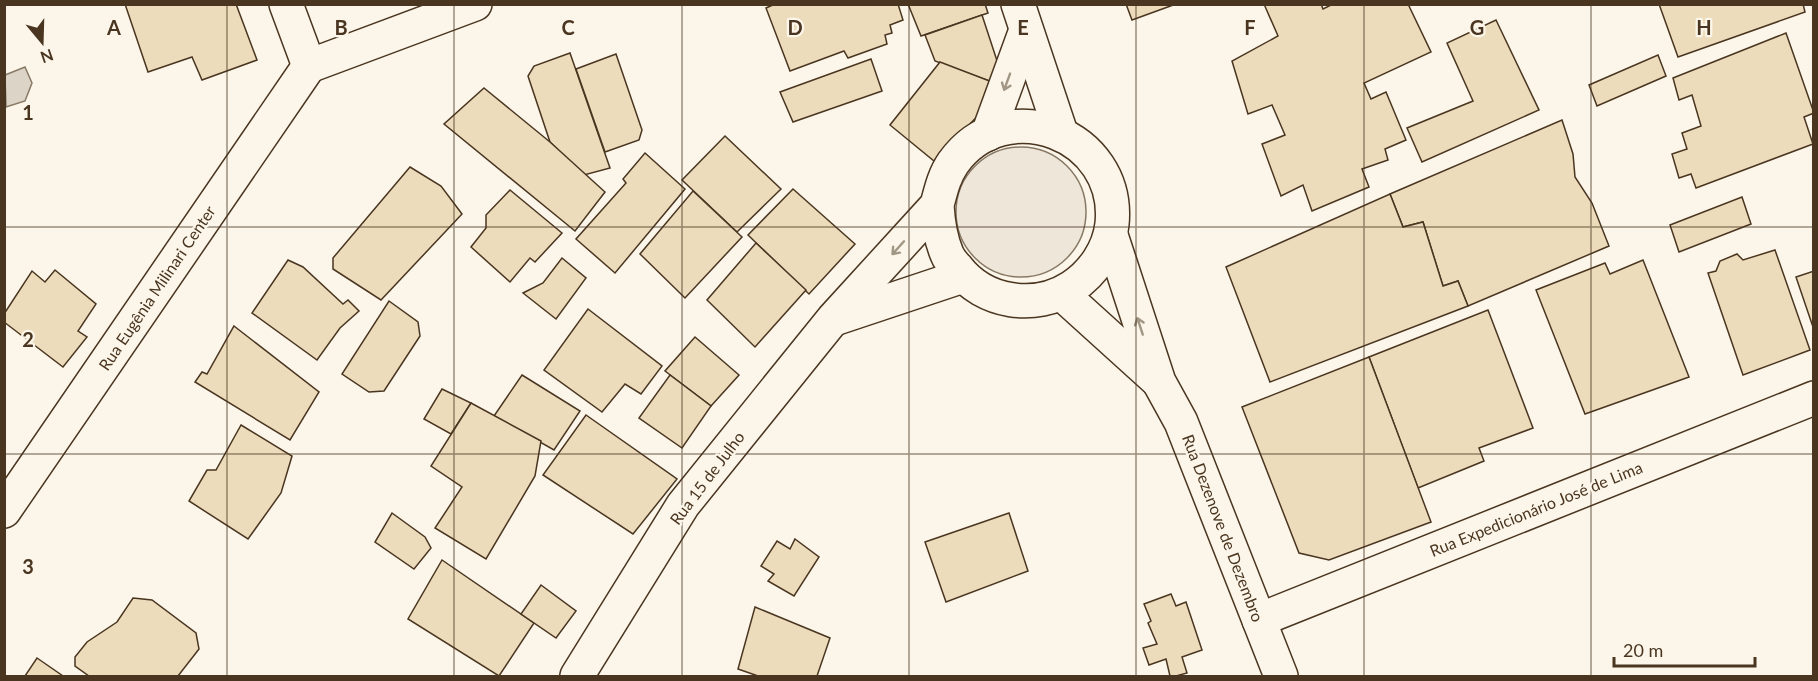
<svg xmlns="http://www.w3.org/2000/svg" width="1818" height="681" viewBox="0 0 1818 681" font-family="Lato,sans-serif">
  <rect width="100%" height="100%" fill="#fbf6e9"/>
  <circle fill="#ede6d9" stroke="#887966" stroke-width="1.5" cx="1021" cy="212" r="65"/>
  <polygon fill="#dcd4c6" stroke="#887966" stroke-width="1.5" points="25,67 32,83 25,101 6,107 5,75"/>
  <g fill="#ecdcbc" stroke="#4a3520" stroke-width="1.5">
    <polygon points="125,4 236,4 257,60 202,80 192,57 148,72"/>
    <polygon points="775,4 898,4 903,20 890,25 892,33 885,35 887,44 848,58 844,51 790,71 766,8"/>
    <polygon points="908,4 985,4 988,13 921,36"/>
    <polygon points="1126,4 1176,4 1132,20"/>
    <polygon points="1264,4 1321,4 1323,9 1333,4 1408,4 1431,52 1364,83 1371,99 1386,92 1406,140 1385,149 1388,160 1362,169 1369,187 1312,211 1303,185 1281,196 1262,144 1285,135 1272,105 1248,114 1232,61 1278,36"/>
    <polygon points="1659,4 1803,4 1805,12 1678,57"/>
    <polygon points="982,15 1003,79 1000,85 935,61 925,35"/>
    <polygon points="1496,20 1539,110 1422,162 1407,128 1473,101 1447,43"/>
    <polygon points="1786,33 1814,113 1804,117 1813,144 1696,188 1691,174 1679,178 1672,154 1687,149 1682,133 1701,126 1692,95 1679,100 1673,78"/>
    <polygon points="570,53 610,168 584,175 550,142 528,76 534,66"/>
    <polygon points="616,54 642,130 639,140 605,152 576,69"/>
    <polygon points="1658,55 1666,76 1597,106 1589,85"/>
    <polygon points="871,59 882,91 793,122 780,92"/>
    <polygon points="940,62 1000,85 998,95 934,161 890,125"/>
    <polygon points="484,88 550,142 605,192 575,231 444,124"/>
    <polygon points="1562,120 1573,154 1575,177 1592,203 1609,246 1468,306 1458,281 1443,286 1423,222 1403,227 1390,194"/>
    <polygon points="725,136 781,189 737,232 682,180"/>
    <polygon points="645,153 685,189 615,273 576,239 626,183 623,179"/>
    <polygon points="410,167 441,186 462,214 381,300 333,269 333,258"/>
    <polygon points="793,189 855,244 809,294 748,235"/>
    <polygon points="510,190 562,233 535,262 530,258 510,282 471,247 486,228 486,215"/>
    <polygon points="693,191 742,237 685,298 640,254"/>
    <polygon points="1390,194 1403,227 1423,222 1443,286 1458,281 1468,306 1270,382 1226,267"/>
    <polygon points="1742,197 1751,224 1679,252 1670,225"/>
    <polygon points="756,243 806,290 755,347 707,300"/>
    <polygon points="1775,250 1810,350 1743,375 1708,273 1716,271 1720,261 1737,254 1743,260"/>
    <polygon points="562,258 586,278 556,319 523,293 543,283"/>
    <polygon points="288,260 303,267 343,304 348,300 359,311 340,328 317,360 252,313"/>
    <polygon points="1643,260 1689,377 1585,414 1536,290 1605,263 1610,274"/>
    <polygon points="55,270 96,304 78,331 87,337 63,367 4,322 4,314 32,271 45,282"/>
    <polygon points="1814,271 1814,330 1796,277"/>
    <polygon points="389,301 418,322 420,336 384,391 369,392 342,374"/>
    <polygon points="588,309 662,366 641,394 625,384 602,412 544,370"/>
    <polygon points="1488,310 1533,428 1479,448 1484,461 1418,488 1369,357"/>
    <polygon points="234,326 319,392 290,440 195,382 202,372 207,374"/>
    <polygon points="695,337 739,375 711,406 665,371"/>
    <polygon points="1369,357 1431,522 1329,560 1299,553 1242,407"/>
    <polygon points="522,375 580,411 554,450 494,416"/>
    <polygon points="670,375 711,406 682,448 639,418"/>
    <polygon points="442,389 471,403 451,434 424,419"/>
    <polygon points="471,403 541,441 535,476 486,559 435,528 462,487 431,466"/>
    <polygon points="586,415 677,479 633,534 543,475"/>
    <polygon points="241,425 292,456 281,493 248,539 189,501 207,470 216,470"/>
    <polygon points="392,513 425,537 431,548 414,569 375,542"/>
    <polygon points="1009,513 1028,571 946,602 925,542"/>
    <polygon points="795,539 819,557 794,596 768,581 774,574 761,566 777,541 790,549"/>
    <polygon points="442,560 534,623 499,676 408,619"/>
    <polygon points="541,585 576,611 556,638 521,614"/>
    <polygon points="1171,594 1176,606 1186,602 1202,650 1182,657 1187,673 1176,676 1170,676 1166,659 1149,665 1143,648 1157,644 1148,623 1151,621 1144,604"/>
    <polygon points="133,598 152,600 196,633 199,649 178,676 89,676 75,666 75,657 87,642 117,622"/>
    <polygon points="755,607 830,638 817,676 758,676 738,669"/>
    <polygon points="37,658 63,676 25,676"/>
  </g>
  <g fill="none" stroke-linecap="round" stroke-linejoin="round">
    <g stroke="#4a3520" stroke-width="36">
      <g id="minor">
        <polyline points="286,4 309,66"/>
        <polyline points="309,66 475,4"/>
        <polyline points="4,511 309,66"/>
        <polyline points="1259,620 1814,398"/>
      </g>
    </g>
    <g stroke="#4a3520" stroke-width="36">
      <g id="tertiary">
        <polyline points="1111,235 1159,382 1181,422 1281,676"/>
        <polyline points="1062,294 1157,380"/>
      </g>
    </g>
    <g stroke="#4a3520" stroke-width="36">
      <g id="secondary">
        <polyline points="1018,4 1061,133"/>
        <polyline points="988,134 1026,30"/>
        <polyline points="834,319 963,276"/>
        <path d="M 577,676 L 683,505 L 833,319 L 937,205 C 941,190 944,176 953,163 C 1005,90 1121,134 1112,224 C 1109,250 1093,273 1072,287 C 1035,311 984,303 957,268 C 953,264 949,259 947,254 C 940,238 938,222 937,205"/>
      </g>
    </g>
    <use href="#minor" stroke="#fbf6e9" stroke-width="33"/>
    <use href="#tertiary" stroke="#fbf6e9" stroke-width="33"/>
    <use href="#secondary" stroke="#fbf6e9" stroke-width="33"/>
  </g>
  <defs><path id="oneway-shaft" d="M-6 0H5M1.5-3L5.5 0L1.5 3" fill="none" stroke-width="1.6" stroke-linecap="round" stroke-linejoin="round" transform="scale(1.5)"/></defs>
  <g stroke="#a29684">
    <use href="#oneway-shaft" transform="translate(1007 82) rotate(110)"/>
    <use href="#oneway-shaft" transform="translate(898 248) rotate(132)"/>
    <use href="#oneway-shaft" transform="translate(1140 326) rotate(-108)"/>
  </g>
  <path fill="none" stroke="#4a3520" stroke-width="1.5" stroke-opacity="0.55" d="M 227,4 L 227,676M 454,4 L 454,676M 682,4 L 682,676M 909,4 L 909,676M 1136,4 L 1136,676M 1364,4 L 1364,676M 1591,4 L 1591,676M 4,227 L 1814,227M 4,454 L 1814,454"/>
  <g text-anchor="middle" stroke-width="4.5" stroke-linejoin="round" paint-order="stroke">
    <g font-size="16" fill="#4a3520" stroke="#fbf6e9">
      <text transform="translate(157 288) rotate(-56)" y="6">Rua Eugênia Milinari Center</text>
      <text transform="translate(707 478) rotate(-53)" y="6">Rua 15 de Julho</text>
      <text transform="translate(1536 509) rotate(-22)" y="6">Rua Expedicionário José de Lima</text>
      <text transform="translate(1223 528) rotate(69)" y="6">Rua Dezenove de Dezembro</text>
    </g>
  </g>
  <g font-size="20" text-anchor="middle" font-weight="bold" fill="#4a3520" stroke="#fbf6e9" stroke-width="4.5" stroke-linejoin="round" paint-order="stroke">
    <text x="114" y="35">A</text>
    <text x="341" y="35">B</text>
    <text x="568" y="35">C</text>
    <text x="795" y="35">D</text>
    <text x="1023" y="35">E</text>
    <text x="1250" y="35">F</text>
    <text x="1477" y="35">G</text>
    <text x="1704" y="35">H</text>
    <text x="28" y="120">1</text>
    <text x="28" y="347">2</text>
    <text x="28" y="574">3</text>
  </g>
  <rect width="1818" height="681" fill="none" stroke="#4a3520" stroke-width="12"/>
  <g transform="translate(42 42) rotate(161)" stroke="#fbf6e9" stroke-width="4.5" paint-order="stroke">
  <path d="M0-4.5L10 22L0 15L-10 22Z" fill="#4a3520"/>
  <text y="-9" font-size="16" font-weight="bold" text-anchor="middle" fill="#4a3520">N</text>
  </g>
  <path d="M1614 657v9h141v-9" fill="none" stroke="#4a3520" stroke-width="3"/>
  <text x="1623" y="657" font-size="18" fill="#4a3520" stroke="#fbf6e9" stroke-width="4.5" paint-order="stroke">20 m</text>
</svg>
